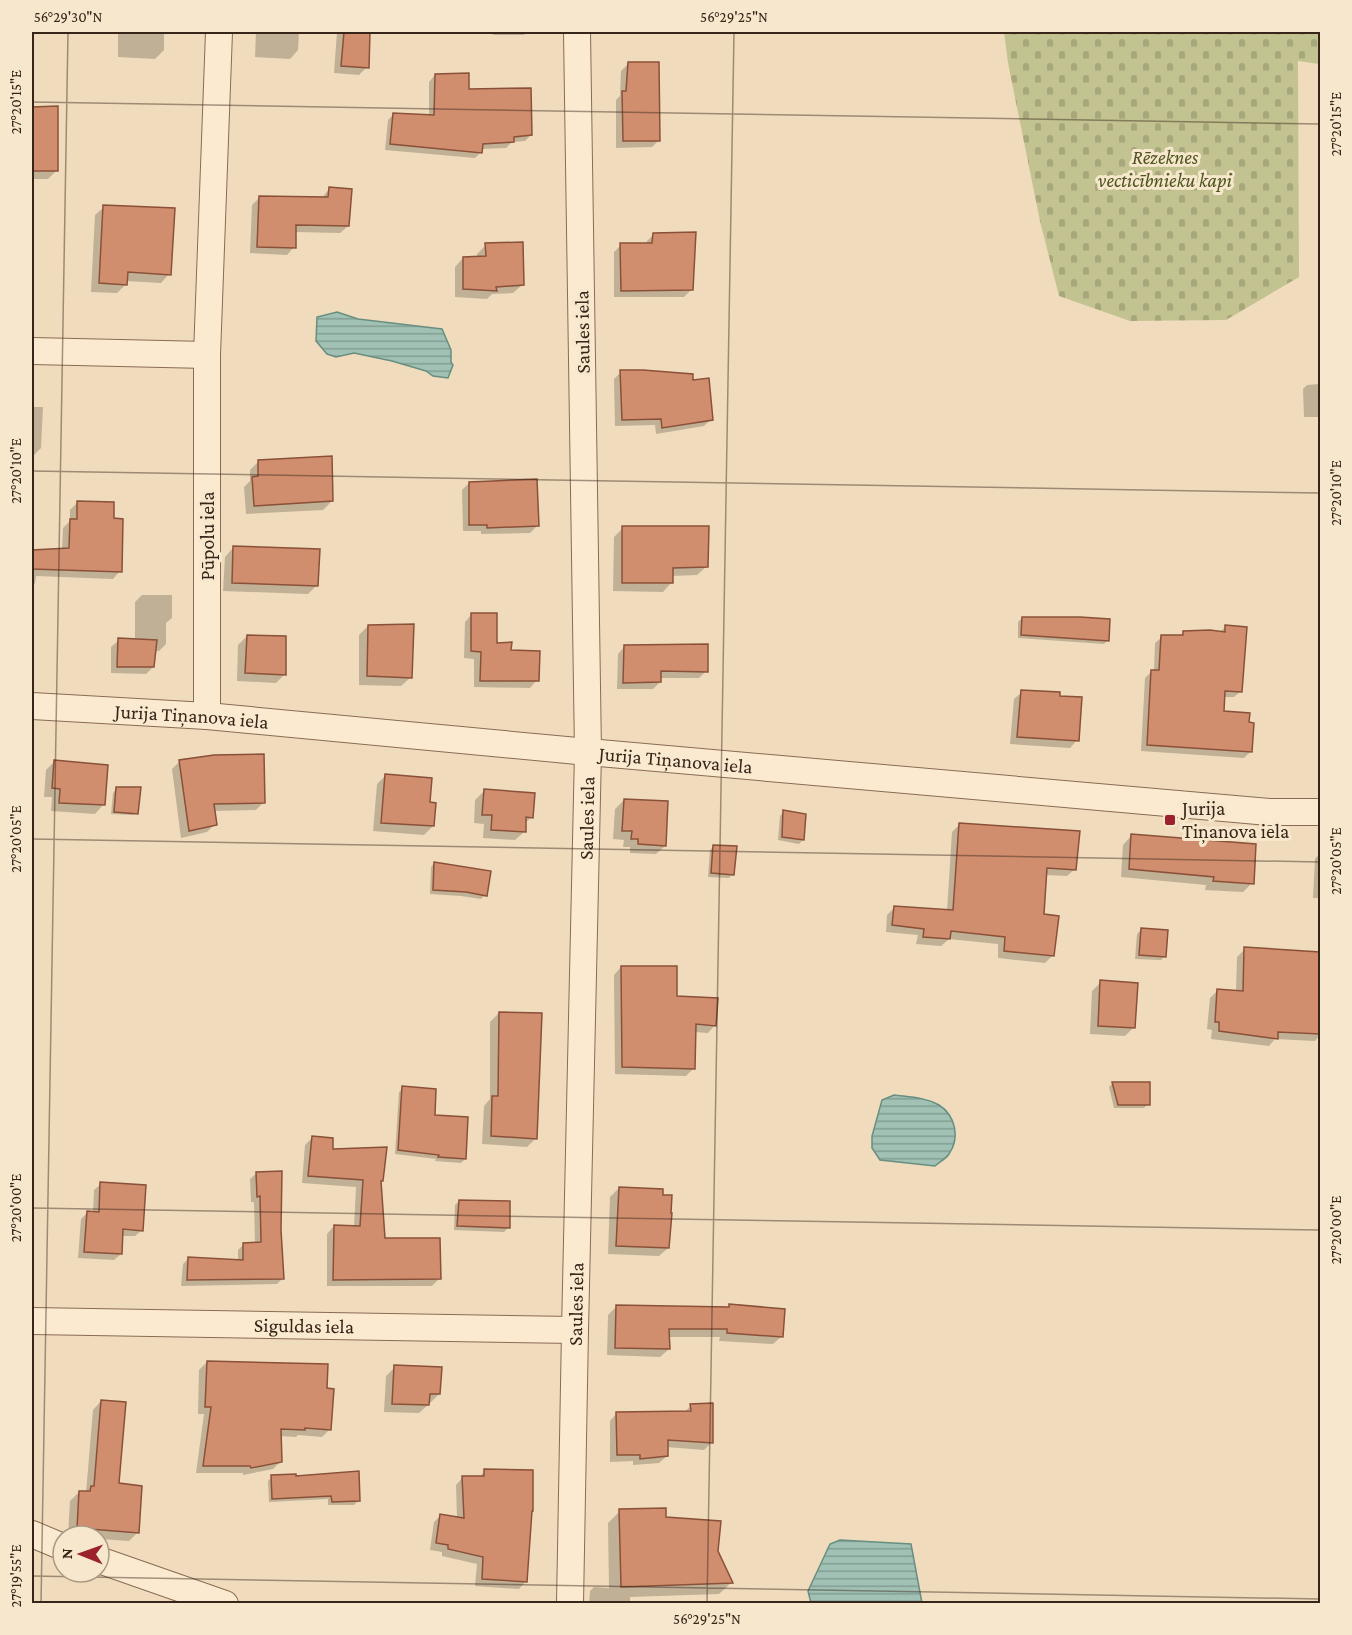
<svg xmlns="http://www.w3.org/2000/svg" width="1352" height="1635" viewBox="0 0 1352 1635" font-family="'Crimson Pro',serif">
  <defs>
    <pattern id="cemetery-stones" width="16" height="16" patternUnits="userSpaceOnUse" patternTransform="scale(1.5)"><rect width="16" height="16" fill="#c2c390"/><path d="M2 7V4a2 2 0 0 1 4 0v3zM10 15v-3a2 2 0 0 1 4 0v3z" fill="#a7a77c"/></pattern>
    <pattern id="water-rules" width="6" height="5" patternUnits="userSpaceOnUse" patternTransform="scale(1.5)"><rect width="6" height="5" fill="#a0c1b4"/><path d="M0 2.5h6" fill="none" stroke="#839d92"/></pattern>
  </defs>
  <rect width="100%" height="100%" fill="#f0dcbc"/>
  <polygon fill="url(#cemetery-stones)" points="1004,32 1320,32 1320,64 1298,61 1299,277 1226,320 1130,321 1059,296 1040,221 1008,63"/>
  <g fill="url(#water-rules)" stroke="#678f81" stroke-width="1.5">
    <polygon points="337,312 358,319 442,329 451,350 451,362 453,365 448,378 433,376 426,371 392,361 354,353 336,357 327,354 316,341 317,317"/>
    <path d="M 894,1095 C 909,1097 925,1097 939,1105 C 956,1116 960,1138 949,1154 C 946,1159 939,1162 935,1166 L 880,1160 L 872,1148 L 872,1136 L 882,1100 Z"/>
    <polygon points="840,1540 911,1544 922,1603 811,1603 808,1591 830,1544"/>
  </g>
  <g fill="#0003">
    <polygon points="118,32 164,32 164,50 155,59 118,57"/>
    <polygon points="256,32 299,32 298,50 290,59 255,57"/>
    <polygon points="337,32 369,32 367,67 359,75 334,73"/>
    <polygon points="493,32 527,32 524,35 493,35"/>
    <polygon points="628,64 659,140 652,147 616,148 616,100 620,96 621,71"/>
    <polygon points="435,75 467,91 531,135 525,141 512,142 506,148 481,149 481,152 475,158 385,150 388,120 394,114 429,116 429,82"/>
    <polygon points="32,108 57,108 57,170 48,179 32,179"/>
    <polygon points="329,189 348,226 340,233 295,232 294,247 287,255 250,253 252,205 259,198 322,198"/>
    <polygon points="104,207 169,274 161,283 126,281 126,284 117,293 91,292 95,215"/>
    <polygon points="654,234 692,289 684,297 614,297 614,252 621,245 646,245 647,241"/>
    <polygon points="486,245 522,285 513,293 492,294 487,299 455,297 455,267 463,258 477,258 477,254"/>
    <polygon points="621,372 691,382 711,419 704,426 656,434 655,425 615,426 614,379"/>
    <polygon points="1320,384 1320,417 1304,417 1303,389 1307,385"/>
    <polygon points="32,407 43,407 41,448 32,457"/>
    <polygon points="259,461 332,501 323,510 246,514 244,487 250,481 250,470"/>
    <polygon points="469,483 537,526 530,533 481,534 481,531 463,531 462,490"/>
    <polygon points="78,502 112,520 120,571 113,579 36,576 35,583 34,585 33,664 32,666 32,551 62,550 63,528 70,521 70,510"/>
    <polygon points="623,528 706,567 697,575 671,576 671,583 663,592 613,591 614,537"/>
    <polygon points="233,548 317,585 308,594 223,591 225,557"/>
    <polygon points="142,595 172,595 172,618 166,623 166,644 159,651 155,651 153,667 146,674 111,673 111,647 119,640 135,640 135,602"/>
    <polygon points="472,614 495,644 509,652 537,680 530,688 474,687 474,659 464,658 465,622"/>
    <polygon points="1022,618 1108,640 1104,644 1018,638 1018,622"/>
    <polygon points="368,626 410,678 401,686 359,685 359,635"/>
    <polygon points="1225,627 1241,691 1234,697 1223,697 1222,713 1251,751 1244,758 1141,751 1145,678 1152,671 1154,671 1155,643 1162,637 1180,636 1184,632 1219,633"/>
    <polygon points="247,636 285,674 276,683 237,681 238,645"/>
    <polygon points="624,647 706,671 699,678 660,678 660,682 653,689 617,689 618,654"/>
    <polygon points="1022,692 1058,697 1077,740 1070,748 1010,744 1014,699"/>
    <polygon points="55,761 103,805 95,814 51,811 52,797 44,797 46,770"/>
    <polygon points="179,762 264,802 256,810 213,811 215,824 207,832 181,838 172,769"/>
    <polygon points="386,775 429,803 433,826 424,835 373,831 377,784"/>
    <polygon points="117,788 137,811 133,815 111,814 113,793"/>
    <polygon points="484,791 532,817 524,824 524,832 515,840 483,838 484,824 474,823 475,800"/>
    <polygon points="624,800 665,846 656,854 630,853 630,847 623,847 624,840 613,839 615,809"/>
    <polygon points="784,812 803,840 799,844 778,840 780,816"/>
    <polygon points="959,825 1075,869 1067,876 1045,875 1043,915 1052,956 1045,963 998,958 998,944 949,939 941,946 916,944 918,935 886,932 887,915 895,907 947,911 952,832"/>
    <polygon points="1131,836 1252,883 1243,892 1205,890 1206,885 1121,877 1123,845"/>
    <polygon points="714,846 733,874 729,878 708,877 710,850"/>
    <polygon points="1320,853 1320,898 1313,898 1315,859"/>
    <polygon points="434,863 485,895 481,899 461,896 430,894 431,867"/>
    <polygon points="1141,930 1165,956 1161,960 1135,959 1137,934"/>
    <polygon points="1245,949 1320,954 1320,1035 1315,1041 1275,1039 1269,1046 1211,1039 1212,1030 1207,1029 1210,998 1217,991 1236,992 1237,957"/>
    <polygon points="621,967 676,997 715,1025 708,1033 694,1032 694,1068 686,1076 615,1074 614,975"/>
    <polygon points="1101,982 1134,1027 1125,1036 1090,1034 1092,991"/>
    <polygon points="499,1013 536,1138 527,1147 482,1144 484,1106 490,1099 490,1022"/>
    <polygon points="1113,1083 1148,1104 1144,1108 1114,1108 1109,1087"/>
    <polygon points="403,1088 465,1159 461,1163 435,1161 436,1159 395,1154 399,1092"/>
    <polygon points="312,1138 382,1181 380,1183 384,1240 440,1278 432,1286 327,1286 327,1234 334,1226 354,1227 356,1187 302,1183 305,1145"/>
    <polygon points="257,1173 280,1230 283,1278 277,1284 181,1286 183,1264 189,1258 238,1261 238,1250 244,1244 255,1244 254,1202 251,1202 250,1179"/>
    <polygon points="101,1184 142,1230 135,1236 122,1236 121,1254 114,1260 78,1258 81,1219 88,1212 93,1213 94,1190"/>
    <polygon points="619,1188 668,1248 659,1256 608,1254 610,1197"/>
    <polygon points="459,1201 508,1228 504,1232 454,1230 455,1205"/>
    <polygon points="729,1305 782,1336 773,1344 719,1341 720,1337 668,1337 669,1349 660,1357 607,1355 608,1315 616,1307 726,1309"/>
    <polygon points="207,1362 326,1390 330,1429 322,1437 298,1435 296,1437 280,1436 281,1461 273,1469 243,1475 243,1473 196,1473 204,1414 198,1414 199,1370"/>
    <polygon points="395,1367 439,1394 430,1403 428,1402 428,1405 419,1413 384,1412 386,1376"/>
    <polygon points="101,1401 117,1485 138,1532 129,1541 99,1539 99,1536 68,1536 70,1501 79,1492 86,1493 93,1410"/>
    <polygon points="691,1406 711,1443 704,1450 666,1447 667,1456 659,1463 633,1465 633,1461 610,1462 610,1421 617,1413 684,1412"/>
    <polygon points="485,1471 526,1581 519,1589 475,1586 477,1564 442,1556 442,1552 430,1550 434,1522 441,1515 457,1518 456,1485 463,1477 478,1478"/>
    <polygon points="272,1477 358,1501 354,1505 328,1505 328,1499 269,1502 268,1481"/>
    <polygon points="620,1511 665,1518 716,1551 731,1583 719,1594 630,1597 630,1604 589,1604 590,1591 594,1587 609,1588 608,1523"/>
  </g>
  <g fill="#d18e6f" stroke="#8a5139" stroke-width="1.5">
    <polygon points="344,32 370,32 369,68 341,66"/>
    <polygon points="628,62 659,62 660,141 623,141 622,91 626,91"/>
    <polygon points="469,73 469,89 531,88 532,135 514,137 514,142 483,144 482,153 390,144 393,113 434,115 435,74"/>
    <polygon points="58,106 58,171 32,171 32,107"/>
    <polygon points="329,187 352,189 349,226 296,225 296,248 257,247 259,196 328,197"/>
    <polygon points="103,205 175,208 171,275 128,272 127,285 99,283"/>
    <polygon points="696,232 693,290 621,291 620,243 652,243 653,233"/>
    <polygon points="523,242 524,285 496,287 497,291 463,289 463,257 486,256 485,243"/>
    <polygon points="620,370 643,370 693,374 693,380 709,378 713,420 662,428 661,419 622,420"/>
    <polygon points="332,456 333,501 254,506 252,477 258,476 258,460"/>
    <polygon points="537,479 539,526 487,528 487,525 469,525 469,482"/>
    <polygon points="77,501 114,502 114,518 123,519 122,572 32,569 32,550 69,548 70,519 77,519"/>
    <polygon points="622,526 709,526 708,567 673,568 673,583 622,583"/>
    <polygon points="233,546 320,549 318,586 232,583"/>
    <polygon points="471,613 497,613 497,643 512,642 511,650 540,651 539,681 480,681 481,652 471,651"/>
    <polygon points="1022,617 1080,617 1110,619 1109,641 1021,635"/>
    <polygon points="414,624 412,678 367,676 368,625"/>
    <polygon points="1225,625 1247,627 1242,692 1225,691 1224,711 1250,713 1249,722 1254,723 1252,752 1147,745 1151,670 1159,670 1161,635 1183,635 1183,631 1210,630 1225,632"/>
    <polygon points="247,635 286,636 286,675 245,673"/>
    <polygon points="118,638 157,640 154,667 117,667"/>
    <polygon points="708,644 708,672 661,671 661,682 623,683 624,645"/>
    <polygon points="1021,690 1060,692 1060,696 1082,697 1079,741 1017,737"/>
    <polygon points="264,754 265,803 214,804 217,825 189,831 179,760 214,755"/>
    <polygon points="54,760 108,765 105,805 59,803 60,789 52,788"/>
    <polygon points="385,774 432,778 430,802 436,803 434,826 381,823"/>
    <polygon points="116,787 141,787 138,814 114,812"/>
    <polygon points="484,789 535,793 533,818 526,817 526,832 491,830 492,815 482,815"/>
    <polygon points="624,799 668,801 666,846 638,844 638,839 631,839 632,831 622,831"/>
    <polygon points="783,810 806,814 804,840 782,837"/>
    <polygon points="959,823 1080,831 1076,870 1047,868 1044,914 1059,916 1054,956 1004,951 1005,937 951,931 950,939 923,937 924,929 892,925 894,906 953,910"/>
    <polygon points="1131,834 1256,844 1254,884 1213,881 1214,877 1129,869"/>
    <polygon points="713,845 737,846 734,875 711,873"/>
    <polygon points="434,862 491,871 487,896 466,892 433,890"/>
    <polygon points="1141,928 1168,930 1166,957 1139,955"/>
    <polygon points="1244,947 1320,952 1320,1034 1278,1032 1278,1039 1219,1031 1219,1022 1215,1022 1217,989 1243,991"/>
    <polygon points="621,966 677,966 677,996 718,998 716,1026 696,1024 695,1069 622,1067"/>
    <polygon points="1100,980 1138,983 1135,1028 1098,1026"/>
    <polygon points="499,1012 542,1013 537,1139 491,1136 492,1096 498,1096"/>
    <polygon points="1112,1082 1150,1082 1150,1105 1118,1105"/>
    <polygon points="402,1086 436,1089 435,1115 468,1117 466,1159 438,1157 439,1155 398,1150"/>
    <polygon points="312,1136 333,1138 333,1149 387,1147 383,1181 381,1181 385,1238 440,1238 441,1279 333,1280 334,1225 360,1226 363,1180 308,1176"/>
    <polygon points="282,1171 281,1230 284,1279 187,1280 188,1257 243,1260 243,1243 261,1242 260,1196 257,1197 256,1172"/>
    <polygon points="100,1182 146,1185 143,1231 123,1229 122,1254 84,1252 87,1211 99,1212"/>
    <polygon points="619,1187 663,1189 663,1195 672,1195 671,1213 672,1213 669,1248 616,1246"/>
    <polygon points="459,1200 510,1201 510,1228 457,1226"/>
    <polygon points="729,1304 785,1309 783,1337 727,1333 727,1329 669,1329 670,1349 615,1348 616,1305 729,1307"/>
    <polygon points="207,1361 328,1364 327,1388 334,1389 331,1430 305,1428 305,1430 281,1429 282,1462 251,1468 250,1466 203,1466 211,1407 205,1407"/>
    <polygon points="394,1365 442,1367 440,1394 430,1394 429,1405 392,1404"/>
    <polygon points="101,1400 126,1402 119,1483 142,1486 139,1533 77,1528 79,1491 90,1491 91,1486 94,1486"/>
    <polygon points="713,1403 713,1443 668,1440 668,1456 640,1459 640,1455 617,1455 616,1412 691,1411 690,1404"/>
    <polygon points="484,1469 533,1470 533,1511 532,1511 527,1582 482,1579 483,1557 448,1549 448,1545 436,1543 440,1514 464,1518 462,1476 484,1476"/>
    <polygon points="359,1471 360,1501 332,1502 331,1496 272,1499 271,1475 296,1474 296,1476"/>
    <polygon points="666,1508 666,1517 721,1521 718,1551 733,1583 621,1587 619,1509"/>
  </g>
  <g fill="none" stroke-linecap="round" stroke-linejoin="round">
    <g stroke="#896b55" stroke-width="28">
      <g id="minor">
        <polyline points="32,351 207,355"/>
        <path id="s1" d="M 32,706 L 207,716 L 588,752 L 1269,812 L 1320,812"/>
        <polyline points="207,716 207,355 219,32"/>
        <path id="s2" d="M 32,1321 L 575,1330"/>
        <polyline points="32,1534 63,1547"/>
        <polyline points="99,1560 225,1604"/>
        <path id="s3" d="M 570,1604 L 575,1330 L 588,752 L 577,32"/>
      </g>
    </g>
    <use href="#minor" stroke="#fbeacf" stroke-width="26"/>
  </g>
  <path fill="none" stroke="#37251a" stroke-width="1.5" stroke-opacity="0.45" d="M 32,102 L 1320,124M 32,471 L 1320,493M 32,839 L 1320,862M 32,1208 L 1320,1230M 32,1576 L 1320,1599M 41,1604 L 68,32M 707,1604 L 734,32"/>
  <rect fill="#9c212e" stroke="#f7e7cc" stroke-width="2" x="1164" y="814" width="12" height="12" rx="3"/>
  <g text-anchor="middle" stroke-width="6" stroke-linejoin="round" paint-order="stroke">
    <g font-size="20" font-style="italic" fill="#4d5520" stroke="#f7e7cc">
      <text x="1165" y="164">Rēzeknes<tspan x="1165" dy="23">vecticībnieku kapi</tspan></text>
    </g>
    <g font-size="20" fill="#37251a" stroke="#f7e7cc">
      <text transform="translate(582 332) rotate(-91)" y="7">Saules iela</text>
      <text transform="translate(207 536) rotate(-90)" y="7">Pūpolu iela</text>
      <text dy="7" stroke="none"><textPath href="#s1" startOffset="160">Jurija Tiņanova iela</textPath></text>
      <text dy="7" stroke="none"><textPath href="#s1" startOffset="646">Jurija Tiņanova iela</textPath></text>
      <text dy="7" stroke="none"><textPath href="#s3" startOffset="786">Saules iela</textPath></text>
      <text dy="7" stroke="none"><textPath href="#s3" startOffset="300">Saules iela</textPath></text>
      <text dy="7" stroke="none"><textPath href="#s2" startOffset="272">Siguldas iela</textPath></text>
    </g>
    <g font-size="20" fill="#37251a" stroke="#f7e7cc" text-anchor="start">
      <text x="1182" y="815">Jurija<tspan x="1182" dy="23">Tiņanova iela</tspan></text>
    </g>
  </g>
  <rect width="1352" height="1635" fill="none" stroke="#f7e7cc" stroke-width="66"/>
  <g transform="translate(81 1554) rotate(271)"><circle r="28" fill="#f7e7cc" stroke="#aa9985" stroke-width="1.5"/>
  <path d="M0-4.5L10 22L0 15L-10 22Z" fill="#9c212e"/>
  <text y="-9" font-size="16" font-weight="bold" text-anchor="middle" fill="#37251a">N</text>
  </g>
  <rect x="33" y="33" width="1286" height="1569" fill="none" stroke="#37251a" stroke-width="2"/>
  <g font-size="15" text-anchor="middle" fill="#37251a">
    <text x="68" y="22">56°29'30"N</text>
    <text x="734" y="22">56°29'25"N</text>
    <text transform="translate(16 102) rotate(-90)" y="5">27°20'15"E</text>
    <text transform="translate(1336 124) rotate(-90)" y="5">27°20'15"E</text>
    <text transform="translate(16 471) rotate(-90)" y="5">27°20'10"E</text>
    <text transform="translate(1336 493) rotate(-90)" y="5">27°20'10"E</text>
    <text transform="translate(16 839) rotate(-90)" y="5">27°20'05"E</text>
    <text transform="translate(1336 861) rotate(-90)" y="5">27°20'05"E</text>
    <text transform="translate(16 1208) rotate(-90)" y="5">27°20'00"E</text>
    <text transform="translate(1336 1230) rotate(-90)" y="5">27°20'00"E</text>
    <text transform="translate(16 1576) rotate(-90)" y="5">27°19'55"E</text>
    <text x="707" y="1624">56°29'25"N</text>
  </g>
</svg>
